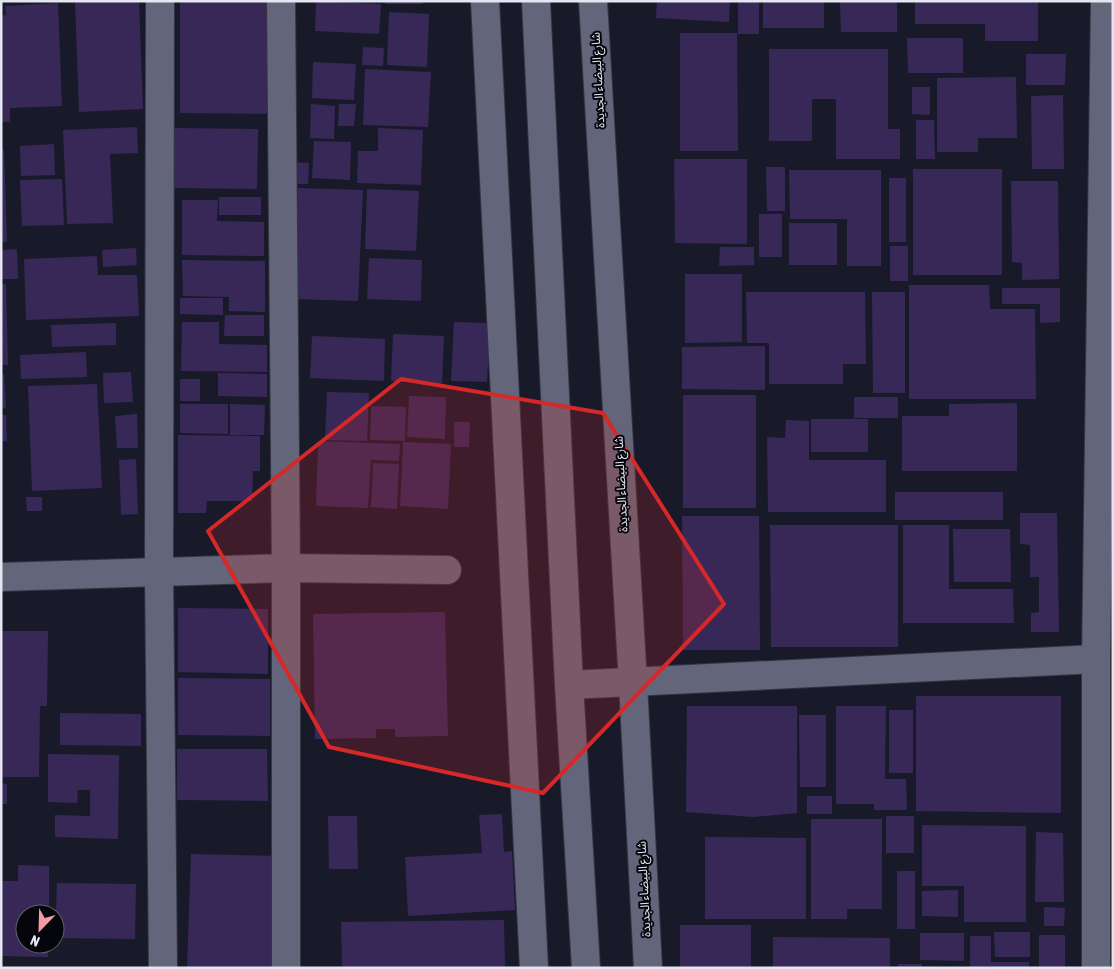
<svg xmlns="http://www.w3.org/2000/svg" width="1114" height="969" viewBox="0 0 1114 969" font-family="'Asap Condensed','Noto Sans Arabic',sans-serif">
  <rect width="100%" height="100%" fill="#181a2a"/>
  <g fill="#382857">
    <polygon points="75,1 139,1 143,109 79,112"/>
    <polygon points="180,1 274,1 273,114 180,113"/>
    <polygon points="316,1 381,4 379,34 315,31"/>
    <rect x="385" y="1" width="38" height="3"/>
    <polygon points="657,1 730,1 729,22 656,18"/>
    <rect x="738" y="1" width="21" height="33"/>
    <rect x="763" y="1" width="61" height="27"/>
    <polygon points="840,1 897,1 897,32 841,32"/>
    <polygon points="915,1 1038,1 1038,41 985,41 985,24 915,24"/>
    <polygon points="58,3 62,106 10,108 10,122 1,122 1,16 6,15 5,6"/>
    <polygon points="389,12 429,14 427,67 387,65"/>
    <polygon points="680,33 737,33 738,151 680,151"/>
    <polygon points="907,38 963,38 963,73 908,73"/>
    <polygon points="363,47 384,48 383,66 362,65"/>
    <polygon points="769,49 888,49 888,129 900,129 900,159 836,159 836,99 812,99 812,141 769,141"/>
    <polygon points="1026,54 1066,54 1065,85 1026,85"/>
    <polygon points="313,62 356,64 354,100 312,98"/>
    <polygon points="365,69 431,72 428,127 363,125"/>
    <polygon points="1016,77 1017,138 978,138 978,152 937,152 937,78"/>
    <polygon points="912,87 930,87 930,115 912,114"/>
    <polygon points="1063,95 1064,169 1032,169 1031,96"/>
    <polygon points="311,104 335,106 334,139 310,138"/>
    <polygon points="339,104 356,104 354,126 338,126"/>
    <polygon points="916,120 934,120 935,159 916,159"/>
    <polygon points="137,127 138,153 110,154 113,223 67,224 63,130"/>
    <polygon points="174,128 258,129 257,189 174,188"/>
    <polygon points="378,128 423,130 421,185 357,183 358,151 378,151"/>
    <polygon points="314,141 351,142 350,180 312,178"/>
    <polygon points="54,144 55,175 21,176 20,146"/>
    <polygon points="1,149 4,149 7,242 1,242"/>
    <polygon points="674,159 747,159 747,244 675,243"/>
    <polygon points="293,162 309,163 308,184 292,184"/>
    <polygon points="766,167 785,167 785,211 767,211"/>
    <rect x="913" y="169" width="89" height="106"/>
    <polygon points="789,170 881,170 881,266 847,266 847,219 790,219"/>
    <rect x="889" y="178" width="17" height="64"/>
    <polygon points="62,179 64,225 22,226 20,180"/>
    <polygon points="1011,181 1058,181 1059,279 1022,280 1022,263 1012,262"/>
    <polygon points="298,188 363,190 358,301 293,299"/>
    <polygon points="367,189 419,191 416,251 365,249"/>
    <rect x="219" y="197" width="42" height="18"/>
    <polygon points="182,200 218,200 217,221 264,222 264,256 182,255"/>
    <rect x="759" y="214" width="23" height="43"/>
    <rect x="789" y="223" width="48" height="42"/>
    <rect x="890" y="246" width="18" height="35"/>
    <polygon points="720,247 754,247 754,265 719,266"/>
    <polygon points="136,248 137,265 103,267 102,250"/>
    <polygon points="17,249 18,279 1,279 1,250"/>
    <polygon points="97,256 98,275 137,275 139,316 26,320 24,259"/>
    <polygon points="369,258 422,260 421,301 367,299"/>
    <polygon points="182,260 265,261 265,312 229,311 229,297 183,296"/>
    <polygon points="685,274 742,274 742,342 685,343"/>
    <polygon points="1,284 6,284 8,365 1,365"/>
    <polygon points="909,285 989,285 990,309 1035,309 1036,399 909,399"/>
    <polygon points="1002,288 1060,288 1060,322 1040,323 1040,304 1002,304"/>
    <polygon points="746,292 865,292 866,364 843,364 843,384 769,384 769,343 747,343"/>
    <polygon points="872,292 905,292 905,393 873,393"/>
    <polygon points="180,298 223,298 223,315 180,314"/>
    <polygon points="225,315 264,315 264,336 224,336"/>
    <polygon points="182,322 219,322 219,344 267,345 267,372 181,371"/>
    <polygon points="454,322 490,323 487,382 451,381"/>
    <polygon points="116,323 116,345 52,347 51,325"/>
    <polygon points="393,334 444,336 442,384 391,381"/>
    <polygon points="312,336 385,339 384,381 310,378"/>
    <polygon points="765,346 765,390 682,389 682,347"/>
    <polygon points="86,352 87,377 21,379 20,355"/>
    <polygon points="131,372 133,402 104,403 103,373"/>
    <polygon points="218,373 267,374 267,397 218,396"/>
    <polygon points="1,374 4,374 6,408 1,409"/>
    <rect x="180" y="379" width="20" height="22"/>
    <polygon points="97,384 102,488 32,491 28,386"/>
    <polygon points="327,392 369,393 367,441 325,440"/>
    <rect x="683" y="395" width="73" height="113"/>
    <polygon points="409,396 446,397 445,439 407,437"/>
    <rect x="854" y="397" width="44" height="21"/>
    <polygon points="1017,403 1017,471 902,471 902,416 949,416 949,404"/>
    <polygon points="180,404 228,404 228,434 180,433"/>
    <polygon points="230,404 265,405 264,435 230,435"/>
    <polygon points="371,406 406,407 405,441 370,440"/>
    <polygon points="137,414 138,448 117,448 115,416"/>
    <polygon points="1,415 6,415 7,441 1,441"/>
    <rect x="811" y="419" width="57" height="33"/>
    <polygon points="786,420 809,421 809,460 886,460 886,512 768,512 767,437 785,438"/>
    <polygon points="454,422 470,422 469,447 454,447"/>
    <polygon points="178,435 260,436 260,471 253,471 252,501 207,501 206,513 178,513"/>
    <polygon points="318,441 400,444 399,461 371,460 368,508 316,506"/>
    <polygon points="403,442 451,444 448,509 400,506"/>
    <polygon points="136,459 138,514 121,515 119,460"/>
    <polygon points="373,463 399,464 397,509 371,507"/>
    <rect x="895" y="492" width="108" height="28"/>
    <polygon points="26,497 42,497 42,511 27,511"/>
    <polygon points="1020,513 1057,513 1059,632 1031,632 1031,613 1039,612 1039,577 1030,577 1030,545 1020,544"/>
    <polygon points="682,516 759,516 760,650 683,650"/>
    <polygon points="770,525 898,525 898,647 771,647"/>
    <polygon points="903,525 949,525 949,589 1013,589 1014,623 903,623"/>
    <polygon points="953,529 1010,529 1011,582 954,582"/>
    <polygon points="178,608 268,609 268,674 178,672"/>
    <polygon points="445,612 448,736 395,737 395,729 376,729 376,738 315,739 313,614"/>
    <polygon points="1,631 48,631 47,706 40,706 39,777 1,777"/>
    <polygon points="178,678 270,679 270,736 178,735"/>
    <polygon points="916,696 1061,696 1061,813 916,811"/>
    <polygon points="687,706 797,706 797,813 753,817 686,812"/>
    <polygon points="836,706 886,706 885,779 906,779 907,810 874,810 874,804 836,804"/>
    <rect x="889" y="710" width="24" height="63"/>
    <polygon points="60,713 141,714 141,746 60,745"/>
    <polygon points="799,715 826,715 826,787 800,787"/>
    <polygon points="177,749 267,749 268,801 177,800"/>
    <polygon points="48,754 119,755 118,839 55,837 55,815 90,816 90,790 78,790 77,803 48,802"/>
    <polygon points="1,783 7,784 7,804 1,804"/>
    <rect x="807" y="796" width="25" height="18"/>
    <polygon points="502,814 504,852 512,851 515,910 408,916 405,857 482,853 479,815"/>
    <polygon points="328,816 357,816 358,869 329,869"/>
    <rect x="886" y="816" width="28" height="37"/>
    <polygon points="811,819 882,819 882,909 847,909 847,919 811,919"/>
    <polygon points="922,825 1026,826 1026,922 964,922 964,886 922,886"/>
    <polygon points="1036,832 1063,833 1064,902 1035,902"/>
    <polygon points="705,837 806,838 806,919 705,919"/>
    <polygon points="191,854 282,856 279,968 187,968"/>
    <polygon points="18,865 49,866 49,914 25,914 25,944 48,944 48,957 1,956 1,881 18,881"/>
    <rect x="897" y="871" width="18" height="58"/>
    <polygon points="57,883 136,884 135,939 55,938"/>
    <polygon points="958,890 958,917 922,916 922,891"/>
    <polygon points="1044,907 1065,908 1064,926 1044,926"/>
    <polygon points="504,920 505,968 342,968 341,922"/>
    <rect x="680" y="925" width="71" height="43"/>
    <polygon points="994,932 1030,932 1030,957 995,957"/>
    <polygon points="920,933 964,933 964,961 920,960"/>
    <rect x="1039" y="935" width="26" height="33"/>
    <polygon points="970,936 991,936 991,962 1029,962 1029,968 970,968"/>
    <polygon points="773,937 890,938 890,968 773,968"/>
    <rect x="898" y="964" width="24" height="4"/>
  </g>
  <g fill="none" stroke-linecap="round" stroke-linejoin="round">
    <g stroke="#353643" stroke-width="30">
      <g id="minor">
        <polyline points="160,1 159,571 163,968"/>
        <polyline points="281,1 286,568 286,968"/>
        <polyline points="485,1 534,968"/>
        <polyline points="536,1 569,685 586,968"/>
        <polyline points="593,1 633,683 648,968"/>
        <polyline points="1,577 286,568 447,570"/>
        <polyline points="569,685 1096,659"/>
        <polyline points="1096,968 1096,659 1105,1"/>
      </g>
    </g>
    <use href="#minor" stroke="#63667a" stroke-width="28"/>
  </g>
  <path fill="#d62828" fill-opacity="0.2" stroke="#d62828" stroke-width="4" stroke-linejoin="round" d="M 401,379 L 603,413 L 724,604 L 543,793 L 329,747 L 208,531 Z"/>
  <g text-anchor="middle" stroke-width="4" stroke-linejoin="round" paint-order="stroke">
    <g font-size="12" fill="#e4e6f2" stroke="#05060c">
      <text transform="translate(598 80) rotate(-93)" y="4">شارع البيضاء الجديدة</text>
      <text transform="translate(621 484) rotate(-93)" y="4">شارع البيضاء الجديدة</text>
      <text transform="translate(644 889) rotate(-93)" y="4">شارع البيضاء الجديدة</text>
    </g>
  </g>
  <rect width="1114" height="969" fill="none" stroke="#e4e6f2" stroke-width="5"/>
  <g transform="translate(40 929) rotate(203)"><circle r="24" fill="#05060c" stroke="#5e6068"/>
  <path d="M0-4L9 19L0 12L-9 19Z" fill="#f49aa6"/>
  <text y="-8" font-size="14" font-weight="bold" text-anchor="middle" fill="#e4e6f2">N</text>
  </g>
</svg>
